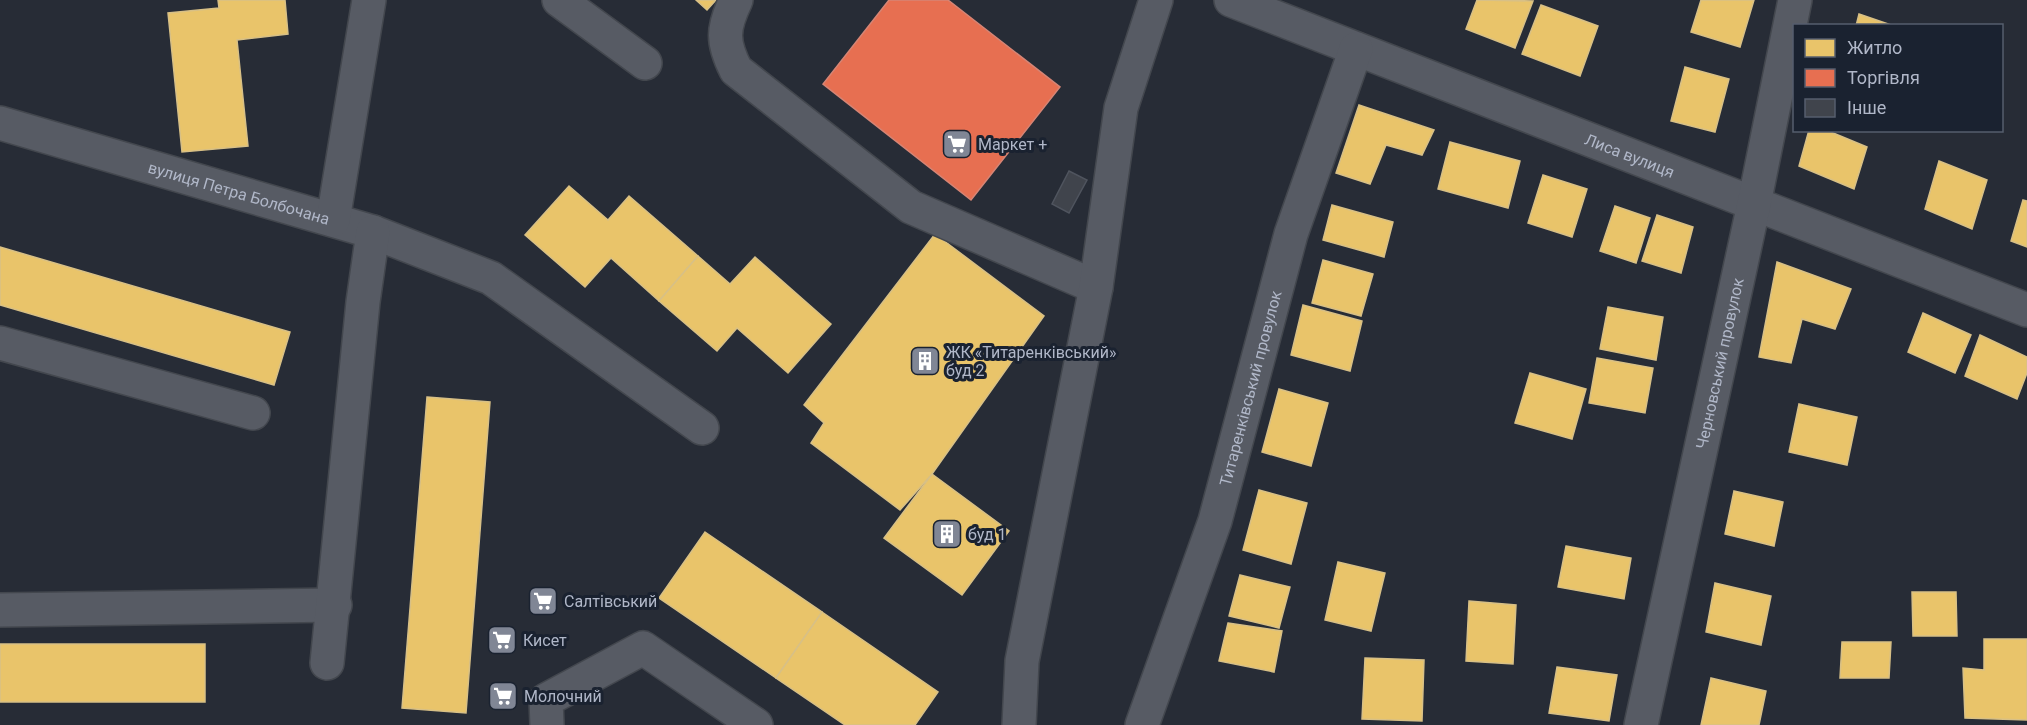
<svg xmlns="http://www.w3.org/2000/svg" width="2027" height="725" viewBox="0 0 2027 725" font-family="Roboto,sans-serif">
  <rect width="100%" height="100%" fill="#272c36"/>
  <g fill="#e9c46a" stroke="#d8c086" stroke-width="1.5">
    <polygon points="218,0 285,0 288,34 237,40 248,146 182,152 168,13 219,8"/>
    <polygon points="696,0 716,0 707,10"/>
    <polygon points="1477,0 1533,1 1515,48 1466,29"/>
    <polygon points="1701,0 1754,0 1740,47 1691,32"/>
    <polygon points="1541,5 1598,26 1580,76 1522,54"/>
    <polygon points="1859,14 1894,26 1856,26"/>
    <polygon points="1685,67 1729,79 1715,132 1671,121"/>
    <polygon points="1359,105 1434,130 1422,155 1386,145 1370,184 1336,173"/>
    <polygon points="1809,130 1826,130 1867,147 1854,189 1799,166"/>
    <polygon points="1450,142 1520,161 1508,208 1438,189"/>
    <polygon points="1939,161 1987,180 1972,229 1925,209"/>
    <polygon points="1543,175 1587,189 1572,237 1528,223"/>
    <polygon points="569,186 608,220 629,196 698,256 659,301 611,258 585,287 525,235"/>
    <polygon points="2023,200 2027,201 2027,247 2011,241"/>
    <polygon points="1332,205 1393,222 1384,257 1323,240"/>
    <polygon points="1615,206 1650,218 1636,263 1600,251"/>
    <polygon points="1657,215 1693,227 1681,273 1642,261"/>
    <polygon points="935,234 1044,316 932,474 900,510 811,443 824,423 804,405"/>
    <polygon points="0,247 290,332 274,385 0,305"/>
    <polygon points="698,256 730,284 755,257 831,324 788,373 737,328 717,351 659,301"/>
    <polygon points="1323,260 1373,274 1361,316 1312,303"/>
    <polygon points="1777,262 1851,289 1835,329 1802,319 1791,363 1759,357"/>
    <polygon points="1303,305 1362,321 1350,371 1291,355"/>
    <polygon points="1608,307 1663,317 1656,360 1600,349"/>
    <polygon points="1923,313 1971,335 1955,373 1908,352"/>
    <polygon points="1980,335 2027,357 2027,373 2017,399 1965,376"/>
    <polygon points="1597,358 1653,368 1645,413 1589,403"/>
    <polygon points="1530,373 1586,389 1572,439 1515,423"/>
    <polygon points="1279,389 1328,403 1311,466 1262,452"/>
    <polygon points="427,397 490,402 466,713 402,708"/>
    <polygon points="1799,404 1857,417 1847,465 1789,452"/>
    <polygon points="932,474 1009,531 962,595 884,538"/>
    <polygon points="1259,490 1307,503 1291,564 1243,550"/>
    <polygon points="1734,491 1783,502 1774,546 1725,534"/>
    <polygon points="705,532 822,612 776,678 659,598"/>
    <polygon points="1566,546 1631,558 1624,599 1558,587"/>
    <polygon points="1338,562 1385,573 1371,631 1325,620"/>
    <polygon points="1240,575 1290,587 1279,628 1229,616"/>
    <polygon points="1715,583 1771,596 1761,645 1706,632"/>
    <polygon points="1912,592 1956,592 1957,636 1913,636"/>
    <polygon points="1469,601 1516,605 1513,664 1466,661"/>
    <polygon points="822,612 938,692 915,725 845,725 776,678"/>
    <polygon points="1228,623 1282,631 1274,672 1219,661"/>
    <polygon points="1984,639 2027,639 2027,720 1965,718 1963,668 1984,670"/>
    <polygon points="1842,642 1891,642 1889,678 1840,678"/>
    <rect x="0" y="644" width="205" height="58"/>
    <polygon points="1365,658 1424,660 1422,721 1362,719"/>
    <polygon points="1557,667 1617,675 1609,721 1549,713"/>
    <polygon points="1711,678 1766,691 1759,725 1701,725"/>
  </g>
  <polygon fill="#e76f51" stroke="#d68575" stroke-width="1.5" points="889,0 948,0 1060,87 971,200 823,84"/>
  <polygon fill="#40444c" stroke="#4f545e" stroke-width="1.5" points="1069,171 1087,180 1069,213 1052,204"/>
  <g fill="none" stroke-linecap="round" stroke-linejoin="round">
    <g stroke="#43474e" stroke-width="36">
      <g id="minor">
        <polyline points="559,0 645,63"/>
        <path d="M 736,0 C 722,29 722,42 736,70 L 911,207 L 1096,287"/>
        <path id="s1" d="M 1231,0 L 2027,310"/>
        <path id="s2" d="M 0,123 L 373,232 L 491,278 L 702,428"/>
        <polyline points="333,220 369,0"/>
        <polyline points="0,343 253,413"/>
        <polyline points="0,610 335,605"/>
        <polyline points="327,663 363,302 373,232"/>
        <polyline points="547,725 546,700 643,648 756,725"/>
        <polyline points="1019,725 1022,661 1096,287 1121,108 1156,0"/>
        <path id="s3" d="M 1142,725 L 1215,521 L 1291,234 L 1356,49"/>
        <path id="s4" d="M 1641,725 L 1754,204 L 1795,0"/>
      </g>
    </g>
    <use href="#minor" stroke="#575b64" stroke-width="33"/>
  </g>
  <defs>
    <g id="supermarket-square" transform="scale(1.5)"><rect x="-9" y="-9" width="18" height="18" rx="4" fill="#808695" stroke="#1a2230"/><path d="M-6-5.5h2.5l.6 2H6L4.5 2H-2.5L-4.4-4H-6ZM-1.5 3.2a1.3 1.3 0 1 0 .1 0ZM3 3.2a1.3 1.3 0 1 0 .1 0Z" fill="#fff"/></g>
    <g id="building-square" transform="scale(1.5)"><rect x="-9" y="-9" width="18" height="18" rx="4" fill="#808695" stroke="#1a2230"/><path d="M-4-6H4V6H1V3H-1V6H-4ZM-2.5-4.3h1.7v1.8h-1.7ZM.8-4.3h1.7v1.8H.8ZM-2.5-1h1.7V.8h-1.7ZM.8-1h1.7V.8H.8Z" fill="#fff"/></g>
  </defs>
  <g fill-rule="evenodd">
    <use href="#supermarket-square" x="957" y="144"/>
    <use href="#building-square" x="925" y="361"/>
    <use href="#building-square" x="947" y="534"/>
    <use href="#supermarket-square" x="543" y="601"/>
    <use href="#supermarket-square" x="502" y="640"/>
    <use href="#supermarket-square" x="503" y="696"/>
  </g>
  <g text-anchor="middle" stroke-width="6" stroke-linejoin="round" paint-order="stroke">
    <g font-size="16" fill="#b0b7c8" stroke="#1a2230" text-anchor="start">
      <text x="978" y="150">Маркет +</text>
      <text x="946" y="358">ЖК «Титаренківський»<tspan x="946" dy="18">буд 2</tspan></text>
      <text x="968" y="540">буд 1</text>
      <text x="564" y="607">Салтівський</text>
      <text x="523" y="646">Кисет</text>
      <text x="524" y="702">Молочний</text>
    </g>
    <g font-size="16" fill="#b0b7c8" stroke="#1a2230">
      <text dy="6" stroke="none"><textPath href="#s1" startOffset="428">Лиса вулиця</textPath></text>
      <text dy="6" stroke="none"><textPath href="#s2" startOffset="249">вулиця Петра Болбочана</textPath></text>
      <text dy="6" stroke="none"><textPath href="#s4" startOffset="370">Черновський провулок</textPath></text>
      <text dy="6" stroke="none"><textPath href="#s3" startOffset="354">Титаренківський провулок</textPath></text>
    </g>
  </g>
  <rect x="1793" y="24" width="210" height="108" fill="#1a2230" stroke="#565e6d" stroke-width="1.5"/>
  <rect x="1805" y="39" width="30" height="18" fill="#e9c46a" stroke="#565e6d" stroke-width="1.5"/>
  <text x="1847" y="54" font-size="18" fill="#b0b7c8">Житло</text>
  <rect x="1805" y="69" width="30" height="18" fill="#e76f51" stroke="#565e6d" stroke-width="1.5"/>
  <text x="1847" y="84" font-size="18" fill="#b0b7c8">Торгівля</text>
  <rect x="1805" y="99" width="30" height="18" fill="#40444c" stroke="#565e6d" stroke-width="1.5"/>
  <text x="1847" y="114" font-size="18" fill="#b0b7c8">Інше</text>
</svg>
